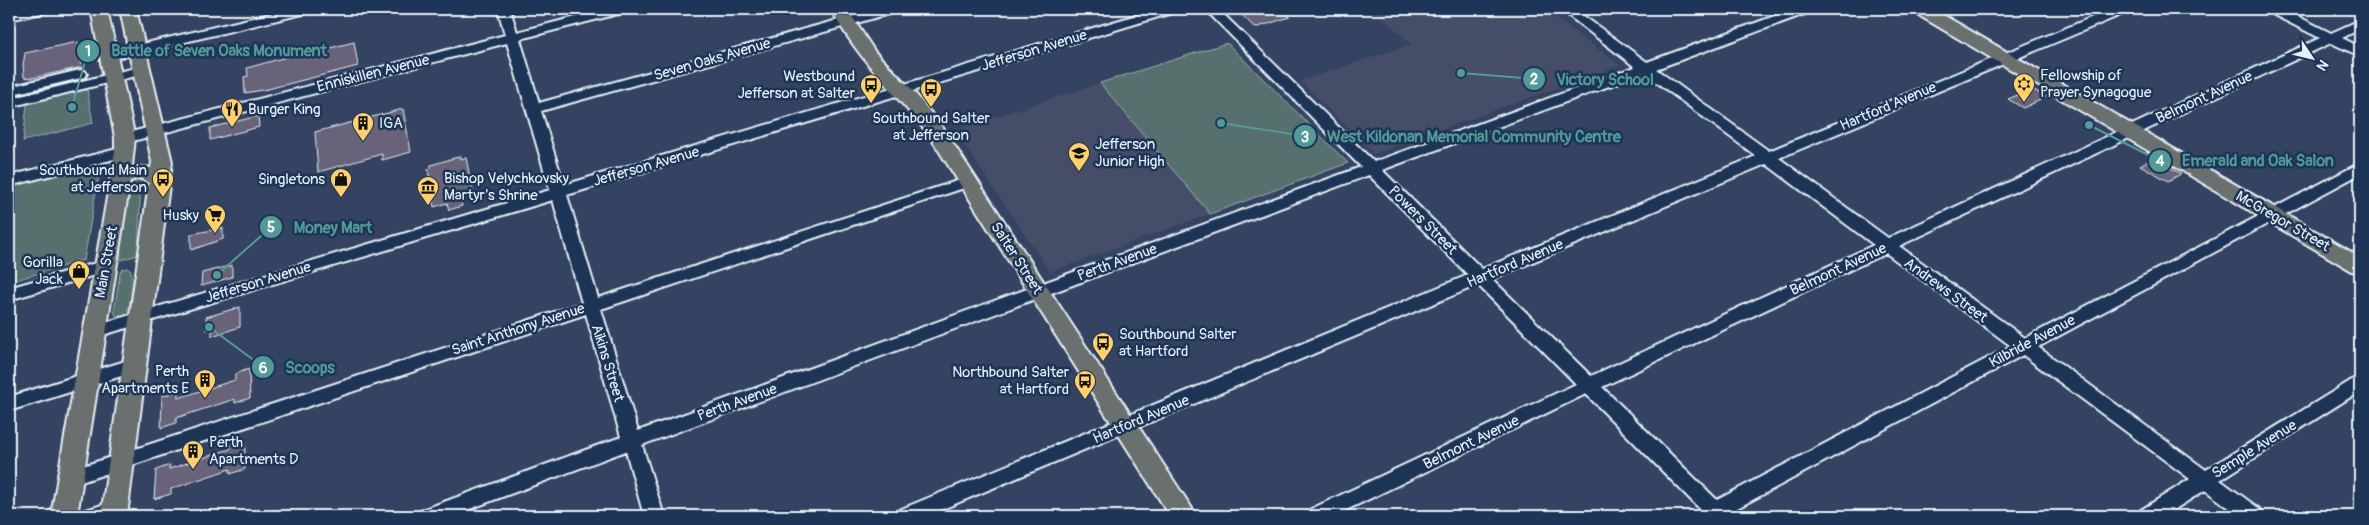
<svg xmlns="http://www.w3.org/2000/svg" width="2369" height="525" viewBox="0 0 2369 525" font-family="Pangolin,sans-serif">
  <rect width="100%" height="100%" fill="#344361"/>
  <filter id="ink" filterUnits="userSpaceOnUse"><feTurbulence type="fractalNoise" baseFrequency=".02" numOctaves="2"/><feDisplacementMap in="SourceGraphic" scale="10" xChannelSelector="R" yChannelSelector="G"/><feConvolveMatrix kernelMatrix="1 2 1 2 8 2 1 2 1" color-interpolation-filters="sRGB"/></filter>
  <g filter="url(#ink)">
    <g fill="#444d68">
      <polygon points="1372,9 1544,9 1620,65 1374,154 1300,81 1412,44"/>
      <polygon points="1100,83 1210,214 1050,272 954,130"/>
    </g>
    <g fill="#56706d" stroke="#9fb0b2">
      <polygon points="1227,43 1348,163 1210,214 1100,83"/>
      <polygon points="87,89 93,123 23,141 27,104"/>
      <polygon points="96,161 99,174 84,260 9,282 9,183"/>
      <polygon points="130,176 141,177 138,255 121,260 120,233"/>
      <path d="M 127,268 L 131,271 C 134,277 131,305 127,311 C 124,314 120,315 116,316 L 114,311 L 120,273 L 122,269 Z"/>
    </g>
    <g fill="#686379" stroke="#e8f1f8">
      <polygon points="1236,9 1282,9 1290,17 1255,28"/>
      <polygon points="78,42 82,67 32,78 24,77 23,65 25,53"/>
      <polygon points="354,42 358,66 268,89 245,93 244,77 248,76 247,68 326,46 326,49"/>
      <polygon points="2032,89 2047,97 2023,108 2008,99"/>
      <polygon points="403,109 411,152 382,160 382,154 318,172 315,132"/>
      <polygon points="258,116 259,127 210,140 210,128"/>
      <polygon points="461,156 461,159 466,158 473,192 468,193 469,197 461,199 462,206 449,210 447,203 434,207 428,169 431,168 431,165"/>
      <polygon points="2154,158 2181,174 2168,181 2140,165"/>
      <polygon points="223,228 223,239 191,250 191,234"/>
      <polygon points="232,265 232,277 201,286 202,273"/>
      <polygon points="240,307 240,327 212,336 212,328 206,330 206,317"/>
      <polygon points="249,369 250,398 235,403 235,399 176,418 176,423 161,428 162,396 178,391 178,398 235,380 235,374"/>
      <polygon points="245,440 245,469 230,474 230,469 171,489 171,494 154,499 156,470 170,465 169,469 230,449 230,445"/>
    </g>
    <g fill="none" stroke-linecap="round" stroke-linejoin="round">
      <g stroke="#e8f1f8" stroke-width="4">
        <g id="minor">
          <polygon points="25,9 48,9 47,12 9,20 9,12"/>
          <polygon points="291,9 312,9 311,12 109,60 102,56 104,53"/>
          <path d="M 498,9 L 510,9 L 517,32 L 607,9 L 627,9 L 626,12 L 520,39 L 539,103 L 877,9 L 897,9 L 896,12 L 541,111 L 564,185 L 1157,9 L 1176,9 L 1175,12 L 567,195 L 598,298 L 963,179 L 973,179 L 976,182 L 973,185 L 601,309 L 638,431 L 1361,167 L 1205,9 L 1218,9 L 1374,162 L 1635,67 L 1560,9 L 1574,9 L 1647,62 L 1794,9 L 1811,9 L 1810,12 L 1656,69 L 1769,151 L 2112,9 L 2129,9 L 2128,12 L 1779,158 L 1888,238 L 2320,38 L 2268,12 L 2267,9 L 2283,9 L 2331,33 L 2360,20 L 2360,29 L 2342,38 L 2360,47 L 2360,56 L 2331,43 L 1899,246 L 2025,338 L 2360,163 L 2360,174 L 2038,347 L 2206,470 L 2360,375 L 2360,391 L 2220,480 L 2261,510 L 2264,516 L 2240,516 L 2205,490 L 2164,516 L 2138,516 L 2141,510 L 2190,479 L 2023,355 L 1728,513 L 1730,516 L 1695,516 L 1700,509 L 1586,394 L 1334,516 L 1306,516 L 1309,510 L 1576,384 L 1478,285 L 926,516 L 896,516 L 899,510 L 1468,275 L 1369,175 L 642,445 L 664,516 L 644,516 L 626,451 L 451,516 L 419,516 L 422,510 L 621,437 L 586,314 L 69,486 L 62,483 L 59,478 L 62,473 L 582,303 L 553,200 L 93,338 L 87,336 L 84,332 L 87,328 L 550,190 L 507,43 L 125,143 L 118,138 L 120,135 L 505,35 ZM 1644,73 L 1756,156 L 1482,269 L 1382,170 ZM 1766,164 L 1874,245 L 1591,376 L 1492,279 ZM 1886,253 L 2011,346 L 1717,500 L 1602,387 Z"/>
          <polygon points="143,66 148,67 150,70 148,73 9,107 9,99"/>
          <polygon points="80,70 85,71 87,74 85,77 9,95 9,87"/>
          <polygon points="125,147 132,152 130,155 9,186 9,176"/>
          <polygon points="106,260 112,262 114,266 112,270 9,300 9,288"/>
          <polygon points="135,358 141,360 144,365 141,370 9,411 9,397"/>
          <polygon points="115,501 122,503 125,509 122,515 83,516 86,510"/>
        </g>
      </g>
      <g stroke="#e8f1f8" stroke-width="4">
        <g id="major">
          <polygon points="91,9 107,9 135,138 132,166 151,168 152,162 120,9 136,9 172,162 127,516 101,516 149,183 140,178 130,181 77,516 51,516 115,152 115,138"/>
          <path d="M 831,9 L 847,9 L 875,52 L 914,92 L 943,128 L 1197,516 L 1170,516 L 929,135 C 895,93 856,57 831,9 Z"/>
          <polygon points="1913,9 1933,9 2360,257 2360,273 2352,271 1915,13"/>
        </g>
      </g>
      <use href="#minor" fill="#1d3557" fill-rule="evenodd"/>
      <use href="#major" fill="#6b706d" fill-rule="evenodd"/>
    </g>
  </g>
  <defs>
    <g id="synagogue-pin" transform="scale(1.125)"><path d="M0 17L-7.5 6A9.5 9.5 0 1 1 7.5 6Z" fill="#ffd166" stroke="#1d3557"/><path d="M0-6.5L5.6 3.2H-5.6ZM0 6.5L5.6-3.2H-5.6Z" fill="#111"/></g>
    <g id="bus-pin" transform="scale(1.125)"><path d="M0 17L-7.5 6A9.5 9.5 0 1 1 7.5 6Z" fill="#ffd166" stroke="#1d3557"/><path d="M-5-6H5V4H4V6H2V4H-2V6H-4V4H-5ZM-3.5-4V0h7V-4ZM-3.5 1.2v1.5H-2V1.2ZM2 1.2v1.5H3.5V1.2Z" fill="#111"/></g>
    <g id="restaurant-pin" transform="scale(1.125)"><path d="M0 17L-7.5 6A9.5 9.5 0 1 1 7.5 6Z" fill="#ffd166" stroke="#1d3557"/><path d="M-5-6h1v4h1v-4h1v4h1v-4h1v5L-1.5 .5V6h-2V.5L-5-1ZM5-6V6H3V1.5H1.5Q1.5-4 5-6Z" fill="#111"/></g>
    <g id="building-pin" transform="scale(1.125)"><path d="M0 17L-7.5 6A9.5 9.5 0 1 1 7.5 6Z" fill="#ffd166" stroke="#1d3557"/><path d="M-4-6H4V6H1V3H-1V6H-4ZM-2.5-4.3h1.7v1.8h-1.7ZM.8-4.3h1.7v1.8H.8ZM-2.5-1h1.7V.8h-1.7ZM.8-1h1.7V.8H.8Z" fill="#111"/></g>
    <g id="school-pin" transform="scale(1.125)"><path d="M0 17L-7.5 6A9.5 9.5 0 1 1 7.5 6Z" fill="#ffd166" stroke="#1d3557"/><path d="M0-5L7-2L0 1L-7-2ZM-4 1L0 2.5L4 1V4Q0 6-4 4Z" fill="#111"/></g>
    <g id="shop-pin" transform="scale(1.125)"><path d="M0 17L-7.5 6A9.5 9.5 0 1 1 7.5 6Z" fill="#ffd166" stroke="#1d3557"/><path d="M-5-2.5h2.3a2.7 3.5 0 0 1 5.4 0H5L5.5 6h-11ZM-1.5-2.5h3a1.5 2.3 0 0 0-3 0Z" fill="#111"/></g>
    <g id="museum-pin" transform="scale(1.125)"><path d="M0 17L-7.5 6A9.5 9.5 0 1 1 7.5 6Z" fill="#ffd166" stroke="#1d3557"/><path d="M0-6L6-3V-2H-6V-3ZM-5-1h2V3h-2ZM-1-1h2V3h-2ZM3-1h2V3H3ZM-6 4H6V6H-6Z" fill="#111"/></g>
    <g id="supermarket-pin" transform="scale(1.125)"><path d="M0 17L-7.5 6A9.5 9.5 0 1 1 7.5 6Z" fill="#ffd166" stroke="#1d3557"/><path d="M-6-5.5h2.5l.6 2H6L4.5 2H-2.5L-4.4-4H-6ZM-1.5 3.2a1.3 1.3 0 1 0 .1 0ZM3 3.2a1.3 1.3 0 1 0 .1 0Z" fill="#111"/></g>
  </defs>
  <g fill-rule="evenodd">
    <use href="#synagogue-pin" x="2024" y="84"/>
    <use href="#bus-pin" x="871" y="85"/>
    <use href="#bus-pin" x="931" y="89"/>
    <use href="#restaurant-pin" x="232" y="109"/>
    <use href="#building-pin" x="363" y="123"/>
    <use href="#school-pin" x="1079" y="153"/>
    <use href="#bus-pin" x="163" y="179"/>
    <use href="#shop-pin" x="341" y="179"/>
    <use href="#museum-pin" x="428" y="187"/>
    <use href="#supermarket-pin" x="215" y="215"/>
    <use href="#shop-pin" x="79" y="271"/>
    <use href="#bus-pin" x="1103" y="343"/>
    <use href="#building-pin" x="205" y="380"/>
    <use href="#bus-pin" x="1085" y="381"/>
    <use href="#building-pin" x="193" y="451"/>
  </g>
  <g text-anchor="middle" stroke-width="5" stroke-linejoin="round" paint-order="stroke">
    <g font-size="15" fill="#e8f1f8" stroke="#1d3557">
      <text transform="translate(1034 50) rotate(-17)" y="5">Jefferson Avenue</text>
      <text transform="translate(712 59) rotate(-16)" y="5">Seven Oaks Avenue</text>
      <text transform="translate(373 73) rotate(-14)" y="5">Enniskillen Avenue</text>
      <text transform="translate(2204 97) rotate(-25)" y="5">Belmont Avenue</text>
      <text transform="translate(1888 106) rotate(-23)" y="5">Hartford Avenue</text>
      <text transform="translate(646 166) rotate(-16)" y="5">Jefferson Avenue</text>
      <text transform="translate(1423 220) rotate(45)" y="5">Powers Street</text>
      <text transform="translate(2283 221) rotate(30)" y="5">McGregor Street</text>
      <text transform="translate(1017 258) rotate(57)" y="5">Salter Street</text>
      <text transform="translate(106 262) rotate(-80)" y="5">Main Street</text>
      <text transform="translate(1117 262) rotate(-20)" y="5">Perth Avenue</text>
      <text transform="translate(1515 263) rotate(-23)" y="5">Hartford Avenue</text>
      <text transform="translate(1838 269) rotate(-25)" y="5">Belmont Avenue</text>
      <text transform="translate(258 282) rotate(-17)" y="5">Jefferson Avenue</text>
      <text transform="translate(1946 290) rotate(36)" y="5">Andrews Street</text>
      <text transform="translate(518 329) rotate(-18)" y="5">Saint Anthony Avenue</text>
      <text transform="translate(2032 341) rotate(-28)" y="5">Kilbride Avenue</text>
      <text transform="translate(608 363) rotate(73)" y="5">Aikins Street</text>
      <text transform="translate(737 402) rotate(-20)" y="5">Perth Avenue</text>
      <text transform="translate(1141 419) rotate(-23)" y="5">Hartford Avenue</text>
      <text transform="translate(1471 442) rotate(-26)" y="5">Belmont Avenue</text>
      <text transform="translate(2254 449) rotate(-32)" y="5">Semple Avenue</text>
    </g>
    <g font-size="15" fill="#e8f1f8" stroke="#1d3557" text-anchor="start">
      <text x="2040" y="80">Fellowship of<tspan x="2040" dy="17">Prayer Synagogue</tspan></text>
      <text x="855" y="81" text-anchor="end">Westbound<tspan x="855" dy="17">Jefferson at Salter</tspan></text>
      <text x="248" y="114">Burger King</text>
      <text x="931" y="123" text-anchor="middle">Southbound Salter<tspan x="931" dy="17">at Jefferson</tspan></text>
      <text x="379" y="128">IGA</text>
      <text x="1095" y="149">Jefferson<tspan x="1095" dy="17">Junior High</tspan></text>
      <text x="147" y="175" text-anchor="end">Southbound Main<tspan x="147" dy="17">at Jefferson</tspan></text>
      <text x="444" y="183">Bishop Velychkovsky<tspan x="444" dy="17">Martyr’s Shrine</tspan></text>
      <text x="325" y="184" text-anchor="end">Singletons</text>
      <text x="199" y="220" text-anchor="end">Husky</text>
      <text x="63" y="267" text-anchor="end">Gorilla<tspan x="63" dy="17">Jack</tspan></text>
      <text x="1119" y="339">Southbound Salter<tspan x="1119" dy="17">at Hartford</tspan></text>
      <text x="189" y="376" text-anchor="end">Perth<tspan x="189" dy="17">Apartments E</tspan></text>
      <text x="1069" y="377" text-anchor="end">Northbound Salter<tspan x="1069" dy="17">at Hartford</tspan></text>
      <text x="209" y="447">Perth<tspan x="209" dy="17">Apartments D</tspan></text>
    </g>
  </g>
  <path fill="none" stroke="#509b97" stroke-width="2" d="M72 107L88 51M1461 73L1534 79M1221 123L1305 136M2089 125L2160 161M217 275L271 227M209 327L263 367"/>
  <g fill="#509b97" stroke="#1d3557" stroke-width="2">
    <circle cx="72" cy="107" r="5"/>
    <circle cx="1461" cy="73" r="5"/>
    <circle cx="1221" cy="123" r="5"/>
    <circle cx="2089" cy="125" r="5"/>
    <circle cx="217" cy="275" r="5"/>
    <circle cx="209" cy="327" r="5"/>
    <circle cx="88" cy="51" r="12"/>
    <circle cx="1534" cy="79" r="12"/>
    <circle cx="1305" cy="136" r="12"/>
    <circle cx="2160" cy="161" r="12"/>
    <circle cx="271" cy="227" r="12"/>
    <circle cx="263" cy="367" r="12"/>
  </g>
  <g font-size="15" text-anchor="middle" font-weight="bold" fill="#fff">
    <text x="88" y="56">1</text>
    <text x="1534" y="84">2</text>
    <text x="1305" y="142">3</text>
    <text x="2160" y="166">4</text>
    <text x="271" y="232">5</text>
    <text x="263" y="373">6</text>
  </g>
  <g font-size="16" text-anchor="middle" font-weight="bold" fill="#509b97" stroke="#1d3557" stroke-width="5" stroke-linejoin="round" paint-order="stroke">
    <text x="219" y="56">Battle of Seven Oaks Monument</text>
    <text x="1605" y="85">Victory School</text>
    <text x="1474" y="142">West Kildonan Memorial Community Centre</text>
    <text x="2258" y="166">Emerald and Oak Salon</text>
    <text x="333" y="233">Money Mart</text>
    <text x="310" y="373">Scoops</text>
  </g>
  <rect width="2369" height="525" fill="none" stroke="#1d3557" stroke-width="30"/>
  <rect x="15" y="15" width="2339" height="495" fill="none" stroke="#e8f1f8" stroke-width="2" filter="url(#ink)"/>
  <g transform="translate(2312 58) rotate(125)" stroke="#1d3557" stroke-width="4" paint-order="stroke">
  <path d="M0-4L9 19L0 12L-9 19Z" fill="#e8f1f8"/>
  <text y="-8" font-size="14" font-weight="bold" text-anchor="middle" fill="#e8f1f8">N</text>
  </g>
</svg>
